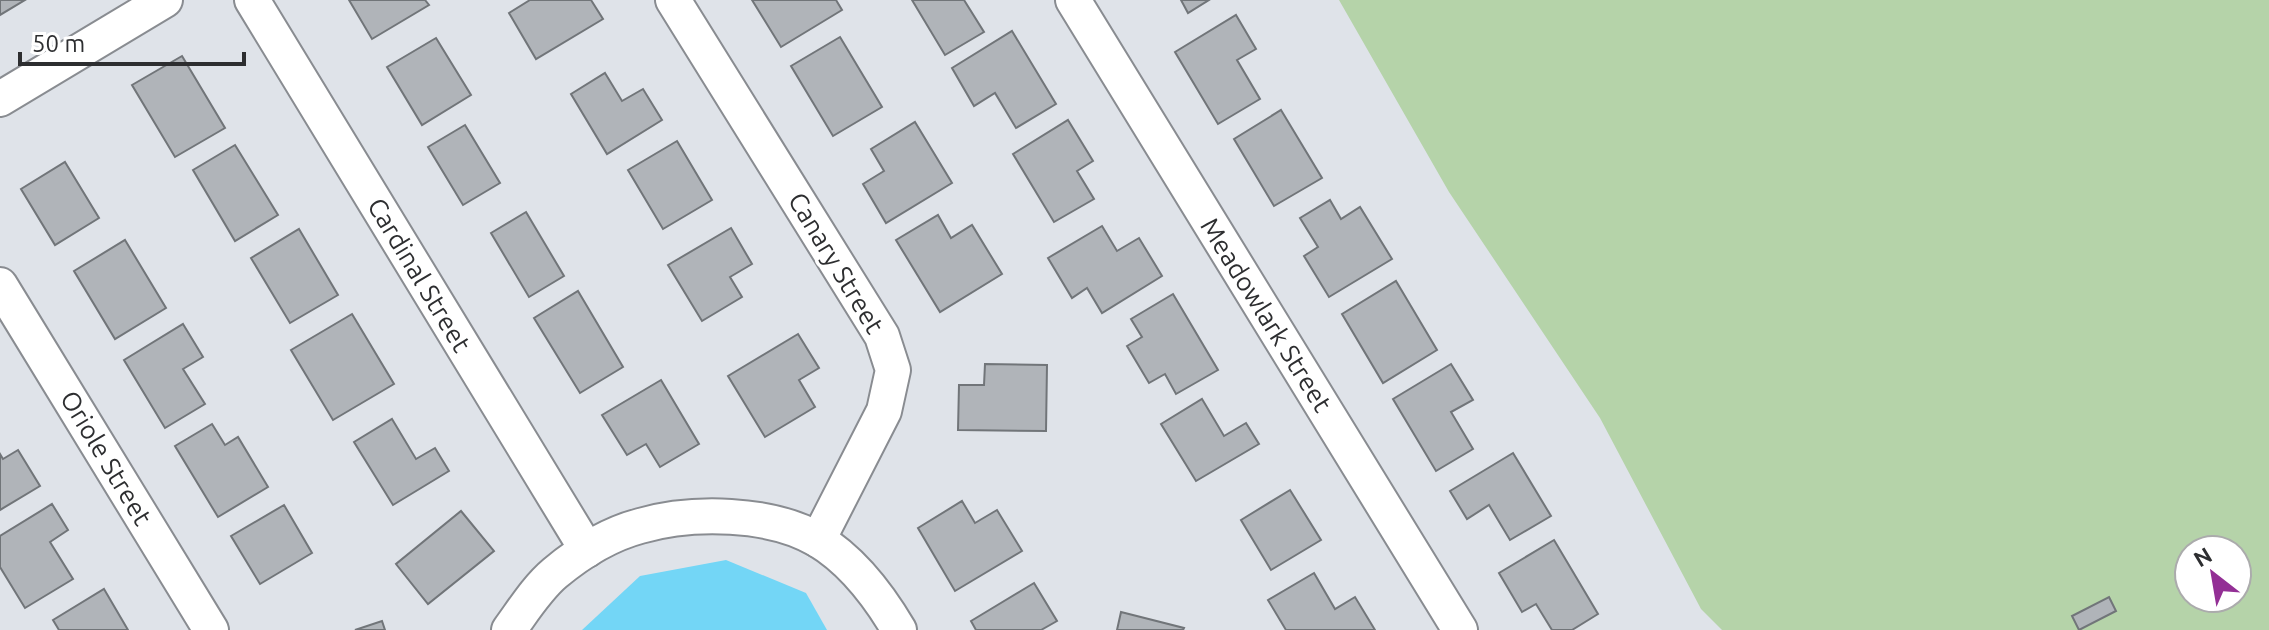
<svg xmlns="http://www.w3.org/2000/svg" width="2269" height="630" viewBox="0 0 2269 630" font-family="Ubuntu,sans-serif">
  <rect width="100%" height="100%" fill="#dfe3e9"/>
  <path fill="#b5d3a9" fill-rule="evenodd" d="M 1339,0 L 2269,0 L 2269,630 L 1722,630 L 1701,609 L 1600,418 L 1449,192 ZM 2189,550 L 2237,550 L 2237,598 L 2189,598 Z"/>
  <polygon fill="#73d6f6" points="726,560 806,593 827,630 582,630 640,576"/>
  <g fill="#b0b4b9" stroke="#717579" stroke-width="2">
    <polygon points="0,0 25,0 0,15"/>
    <polygon points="349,0 425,0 429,5 372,39"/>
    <polygon points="530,0 591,0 603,19 536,59 509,13"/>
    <polygon points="752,0 836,0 842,10 781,47"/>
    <polygon points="912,0 964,0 984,32 945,55"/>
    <polygon points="1181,0 1209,0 1188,13"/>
    <polygon points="1236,15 1256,49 1237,60 1260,99 1218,124 1175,52"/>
    <polygon points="1012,31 1056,104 1016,128 995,93 974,106 952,68"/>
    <polygon points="840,37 882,107 833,136 791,66"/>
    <polygon points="436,38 471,95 422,125 387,67"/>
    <polygon points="182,56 225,128 175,157 132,85"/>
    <polygon points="605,73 622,101 643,89 662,120 607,154 571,94"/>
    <polygon points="1281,110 1322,178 1274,206 1234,139"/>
    <polygon points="1068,120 1093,161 1077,171 1094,199 1054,222 1013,154"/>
    <polygon points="915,122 952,183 886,223 863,184 884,171 871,149"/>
    <polygon points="465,125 500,183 463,205 428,147"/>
    <polygon points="677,141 712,200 663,229 628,170"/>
    <polygon points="235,145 278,215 235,241 193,170"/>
    <polygon points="65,162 99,218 55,245 21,189"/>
    <polygon points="1330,200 1341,219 1360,207 1392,259 1329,297 1304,256 1318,247 1300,218"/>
    <polygon points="526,212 564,276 529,297 491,233"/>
    <polygon points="938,215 951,238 972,225 1002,274 940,312 896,240"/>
    <polygon points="1102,226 1117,251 1139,238 1162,276 1102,313 1087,288 1072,298 1048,258"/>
    <polygon points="731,228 752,264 730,277 742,297 702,321 668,265"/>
    <polygon points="299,229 338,295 290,323 251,258"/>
    <polygon points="125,240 166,308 115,339 74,271"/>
    <polygon points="1396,281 1437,350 1383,383 1342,314"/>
    <polygon points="578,291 623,367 580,393 534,318"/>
    <polygon points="1173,294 1218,370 1176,394 1165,374 1149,383 1127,346 1142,337 1131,319"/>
    <polygon points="352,314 394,384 333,420 291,350"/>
    <polygon points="183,324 203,357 183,369 205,404 165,428 124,360"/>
    <polygon points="798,334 819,368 799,380 815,407 765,437 728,376"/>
    <polygon points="985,364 1047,365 1046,431 958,430 959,385 984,385"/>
    <polygon points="1451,364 1473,400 1451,412 1473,449 1436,471 1393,399"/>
    <polygon points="661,380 699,444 660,467 646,444 627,455 602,415"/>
    <polygon points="1202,399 1224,436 1246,423 1259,444 1196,481 1161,424"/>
    <polygon points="392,419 416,459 435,448 449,471 393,505 354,442"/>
    <polygon points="212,424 225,445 238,437 268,487 218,517 175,446"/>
    <polygon points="18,450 40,486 0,510 0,454 3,459"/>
    <polygon points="1513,453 1551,516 1510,540 1489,505 1467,519 1450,491"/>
    <polygon points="1290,490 1321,540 1271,570 1241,520"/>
    <polygon points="962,501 975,523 997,510 1022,551 955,591 918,528"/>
    <polygon points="52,504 68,530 50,542 73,579 25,608 0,567 0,536"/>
    <polygon points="284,505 312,553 260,584 231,536"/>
    <polygon points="461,511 494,551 428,604 396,564"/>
    <polygon points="1554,540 1598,614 1572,630 1552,630 1536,604 1522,612 1499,573"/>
    <polygon points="1314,573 1335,609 1355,597 1375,630 1286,630 1268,600"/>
    <polygon points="1034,583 1057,621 1041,630 976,630 971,621"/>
    <polygon points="104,589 128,630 59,630 53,620"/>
    <polygon points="2109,597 2116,611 2079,630 2072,616"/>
    <polygon points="1121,612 1184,628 1183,630 1117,630"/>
    <polygon points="382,621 385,630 355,630"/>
  </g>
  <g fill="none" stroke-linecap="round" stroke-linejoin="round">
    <g stroke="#898c91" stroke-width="38">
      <g id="street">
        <polyline points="252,0 587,550"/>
        <polyline points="673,0 882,336 893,370 884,411 818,540"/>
        <polyline points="1073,0 1460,630"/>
        <polyline points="0,99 165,0"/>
        <polyline points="0,285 211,630"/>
        <path d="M 509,630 C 523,611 537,588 555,573 C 579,553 610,534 640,526 C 692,511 771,512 818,540 C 853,561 879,596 899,630"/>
      </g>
    </g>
    <use href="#street" stroke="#fff" stroke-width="34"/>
  </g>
  <g text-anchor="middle" stroke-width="7" stroke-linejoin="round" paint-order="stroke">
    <g font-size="26" fill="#2d2e30" stroke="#fff">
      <text transform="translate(836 263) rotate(59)" y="9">Canary Street</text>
      <text transform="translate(419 275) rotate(59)" y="9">Cardinal Street</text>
      <text transform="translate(1266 315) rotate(58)" y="9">Meadowlark Street</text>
      <text transform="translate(106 458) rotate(59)" y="9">Oriole Street</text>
    </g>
  </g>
  <g transform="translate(2213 574) rotate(329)"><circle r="38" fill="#ffffff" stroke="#ababac" stroke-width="2"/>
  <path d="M0-6L14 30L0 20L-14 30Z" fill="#932f95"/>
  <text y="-12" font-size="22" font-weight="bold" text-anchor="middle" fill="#2d2e30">N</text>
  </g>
  <path d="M20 52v12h224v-12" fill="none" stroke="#2d2e30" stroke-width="4"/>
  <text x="32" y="52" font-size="24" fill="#2d2e30" stroke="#ffffff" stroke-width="6" paint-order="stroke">50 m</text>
</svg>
